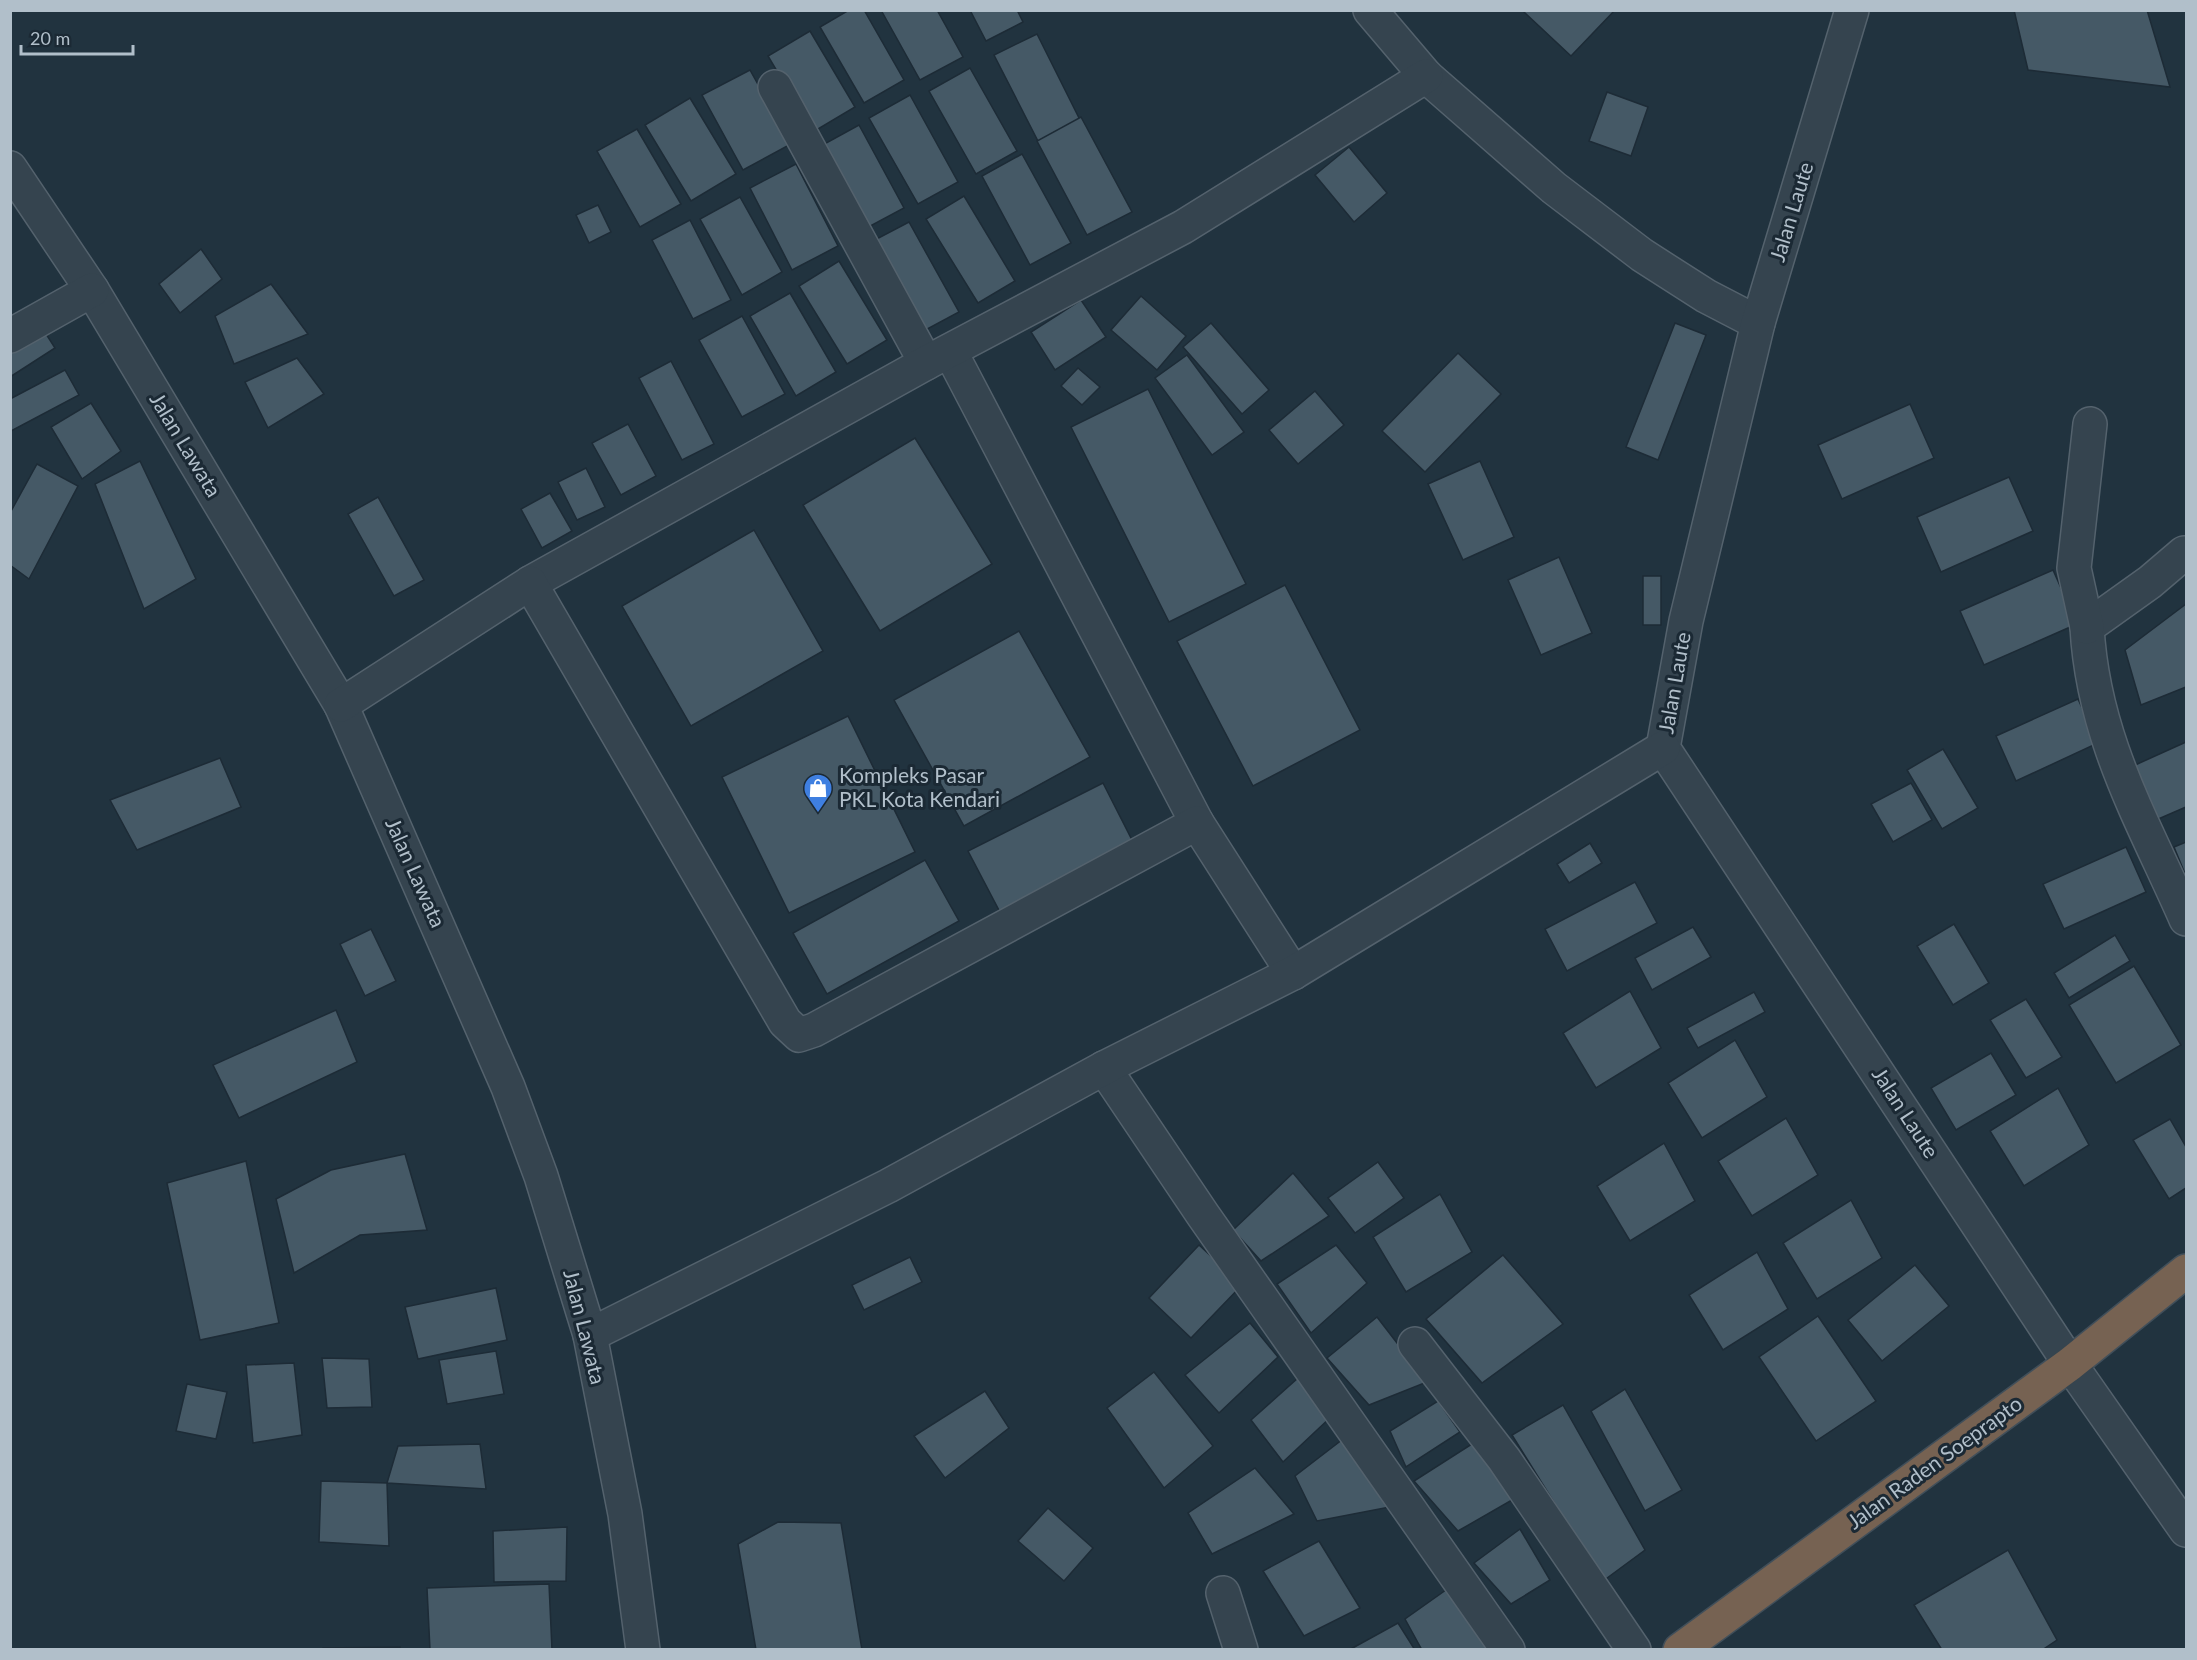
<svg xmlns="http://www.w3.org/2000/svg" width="2197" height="1660" viewBox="0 0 2197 1660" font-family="Lato,sans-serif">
  <rect width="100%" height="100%" fill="#21333f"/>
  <g fill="#455966" stroke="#1d2b36" stroke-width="1.5">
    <polygon points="849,10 864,10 904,80 864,103 820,27"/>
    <polygon points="881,10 937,10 963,57 920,80"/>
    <polygon points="970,10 1017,10 1023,22 986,41"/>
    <polygon points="1526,10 1615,10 1571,56 1524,12"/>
    <polygon points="2014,10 2147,10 2170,87 2028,70"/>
    <polygon points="810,31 855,107 813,132 768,56"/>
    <polygon points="1037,34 1082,124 1040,145 994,55"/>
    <polygon points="970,68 1017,151 976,174 929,91"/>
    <polygon points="750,70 791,144 743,170 702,95"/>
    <polygon points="1607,92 1648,107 1631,156 1589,141"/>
    <polygon points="910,95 958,182 918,204 869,118"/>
    <polygon points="690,98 736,174 691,201 645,125"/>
    <polygon points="1081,117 1132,212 1087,235 1037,141"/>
    <polygon points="859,125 904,208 861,231 817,148"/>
    <polygon points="637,129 681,204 640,227 597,151"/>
    <polygon points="1349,147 1387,193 1354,222 1315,175"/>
    <polygon points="1022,154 1071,243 1030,265 982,176"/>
    <polygon points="796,164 838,246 792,270 750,188"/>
    <polygon points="964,196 1015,281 978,303 926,219"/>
    <polygon points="740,197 782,272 742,295 700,219"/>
    <polygon points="598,205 611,232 589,243 576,215"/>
    <polygon points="690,220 731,300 693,319 652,240"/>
    <polygon points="909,222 959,312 918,334 867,244"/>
    <polygon points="201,249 222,279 180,313 159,284"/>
    <polygon points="839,261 887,340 847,364 799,286"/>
    <polygon points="271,284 308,334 234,364 215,316"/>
    <polygon points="790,293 836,372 796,396 750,316"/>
    <polygon points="1141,296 1186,336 1157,370 1111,330"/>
    <polygon points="1081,300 1106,337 1055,370 1031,332"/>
    <polygon points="742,316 785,394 742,417 699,340"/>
    <polygon points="1211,323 1269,390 1242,414 1183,347"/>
    <polygon points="1675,323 1706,335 1658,460 1626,447"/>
    <polygon points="41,326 55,348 10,377 10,346"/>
    <polygon points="1458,353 1501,394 1425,472 1382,431"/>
    <polygon points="1187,355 1244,432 1212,455 1155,378"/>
    <polygon points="297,358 324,394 268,428 245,382"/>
    <polygon points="671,361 714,444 682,460 639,378"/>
    <polygon points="1078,368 1100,387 1082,405 1061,386"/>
    <polygon points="65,370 79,395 11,431 10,399"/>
    <polygon points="1148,389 1246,584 1169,622 1071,427"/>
    <polygon points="1315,391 1344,425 1298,464 1269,430"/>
    <polygon points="91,403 121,451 82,479 51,427"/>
    <polygon points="1910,404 1934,458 1842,499 1818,445"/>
    <polygon points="628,424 656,476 621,495 592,443"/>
    <polygon points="915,438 992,564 880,631 803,505"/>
    <polygon points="140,461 196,579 144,609 95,484"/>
    <polygon points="1480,461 1514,537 1463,560 1428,484"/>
    <polygon points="37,464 78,486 29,579 10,565 10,513"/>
    <polygon points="586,468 605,507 577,520 558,482"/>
    <polygon points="2009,477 2033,531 1941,572 1917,517"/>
    <polygon points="550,493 572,531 542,548 521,509"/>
    <polygon points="378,497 424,580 394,596 348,514"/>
    <polygon points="754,530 823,651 691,726 622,606"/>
    <polygon points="1559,557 1592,633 1541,655 1508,580"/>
    <polygon points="2053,570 2077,624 1984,665 1960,611"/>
    <rect x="1643" y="576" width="18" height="49"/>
    <polygon points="1285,585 1360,730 1253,786 1177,641"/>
    <polygon points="2186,604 2186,687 2141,705 2125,650"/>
    <polygon points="1019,631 1090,757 964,826 894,700"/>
    <polygon points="2078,699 2098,743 2016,781 1996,736"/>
    <polygon points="848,716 915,852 789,913 722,777"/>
    <polygon points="2186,742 2186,807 2156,820 2133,766"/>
    <polygon points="1943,749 1978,808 1942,829 1907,770"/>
    <polygon points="220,758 241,807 137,850 110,800"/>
    <polygon points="1103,783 1135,846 1001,914 968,851"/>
    <polygon points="1911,783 1932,820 1893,842 1871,804"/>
    <polygon points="2186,842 2186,876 2174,847"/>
    <polygon points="1590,843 1602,863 1569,883 1557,864"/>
    <polygon points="2126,847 2146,892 2064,929 2043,884"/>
    <polygon points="925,860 959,921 827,994 793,933"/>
    <polygon points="1635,882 1657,923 1567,971 1545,929"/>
    <polygon points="1954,924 1989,983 1953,1005 1917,946"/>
    <polygon points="1693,927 1711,957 1652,990 1635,958"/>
    <polygon points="371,929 396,981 365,996 340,944"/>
    <polygon points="2115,935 2130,961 2069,998 2054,973"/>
    <polygon points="2134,966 2181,1045 2116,1083 2069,1005"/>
    <polygon points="1630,991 1661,1048 1596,1088 1563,1033"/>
    <polygon points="1754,992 1765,1012 1698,1048 1687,1028"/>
    <polygon points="2026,999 2062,1057 2026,1078 1990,1020"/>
    <polygon points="336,1010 357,1062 239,1118 213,1065"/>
    <polygon points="1735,1040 1767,1097 1702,1138 1668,1083"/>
    <polygon points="1991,1053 2016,1095 1956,1130 1931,1088"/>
    <polygon points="2058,1088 2089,1145 2024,1186 1990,1131"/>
    <polygon points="1786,1118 1818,1175 1752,1216 1718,1161"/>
    <polygon points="2170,1119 2186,1147 2186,1188 2169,1199 2133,1140"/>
    <polygon points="1664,1143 1695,1201 1630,1241 1597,1186"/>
    <polygon points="405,1154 427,1230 360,1235 294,1273 276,1199 331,1170"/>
    <polygon points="246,1161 279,1323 200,1340 167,1183"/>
    <polygon points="1378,1162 1404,1198 1355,1233 1328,1198"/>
    <polygon points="1293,1173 1329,1216 1261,1261 1233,1230"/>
    <polygon points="1440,1194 1472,1252 1406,1292 1373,1237"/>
    <polygon points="1851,1200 1882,1258 1817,1299 1783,1243"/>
    <polygon points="1199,1245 1242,1285 1191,1338 1149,1298"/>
    <polygon points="1336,1245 1367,1283 1311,1333 1277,1284"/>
    <polygon points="1757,1252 1788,1309 1723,1350 1689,1295"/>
    <polygon points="1503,1255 1563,1324 1482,1383 1426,1319"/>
    <polygon points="910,1257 922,1282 864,1310 852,1285"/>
    <polygon points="1915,1265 1949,1306 1882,1361 1848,1320"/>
    <polygon points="496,1288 507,1340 418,1359 405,1307"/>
    <polygon points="1818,1316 1876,1401 1816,1441 1759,1357"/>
    <polygon points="1377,1317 1427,1382 1369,1405 1327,1358"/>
    <polygon points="1250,1323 1278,1357 1219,1413 1185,1375"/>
    <polygon points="496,1351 504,1394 447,1404 439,1360"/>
    <polygon points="322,1358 369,1359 372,1407 327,1408"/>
    <polygon points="294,1363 302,1435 253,1443 246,1365"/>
    <polygon points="1154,1372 1213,1446 1164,1488 1107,1408"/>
    <polygon points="1298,1378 1333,1415 1283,1462 1251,1420"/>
    <polygon points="187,1384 227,1392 216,1439 176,1431"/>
    <polygon points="1625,1389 1682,1490 1645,1511 1591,1411"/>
    <polygon points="985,1391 1009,1428 945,1478 914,1436"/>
    <polygon points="1438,1401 1460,1432 1406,1467 1390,1431"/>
    <polygon points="1563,1405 1645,1550 1603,1581 1512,1435"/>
    <polygon points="1347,1436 1395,1506 1317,1521 1295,1476"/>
    <polygon points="1475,1442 1519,1496 1458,1531 1414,1481"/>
    <polygon points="480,1444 486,1489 387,1483 398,1446"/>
    <polygon points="1255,1468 1294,1514 1212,1554 1188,1513"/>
    <polygon points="321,1481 387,1483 389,1546 319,1542"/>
    <polygon points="1048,1508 1093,1548 1064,1581 1018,1541"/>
    <polygon points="778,1522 841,1523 862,1650 756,1650 738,1544"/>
    <polygon points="567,1527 566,1581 494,1582 493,1531"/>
    <polygon points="1520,1529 1550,1580 1511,1604 1474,1563"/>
    <polygon points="1319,1541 1360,1608 1304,1636 1263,1571"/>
    <polygon points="2008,1550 2057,1640 2042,1650 1942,1650 1914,1605"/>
    <polygon points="549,1584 552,1650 430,1650 427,1588"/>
    <polygon points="1453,1585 1499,1650 1422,1650 1405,1619"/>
    <polygon points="1398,1623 1415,1650 1349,1650"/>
    <polygon points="400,1647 400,1650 323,1650 323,1648"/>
  </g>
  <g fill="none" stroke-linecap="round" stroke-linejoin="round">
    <g stroke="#54626d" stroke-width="36">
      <g id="minor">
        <polyline points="1370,10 1426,76 1554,188 1642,255 1706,296 1758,323"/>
        <polyline points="1852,10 1758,323 1686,621 1663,748 2070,1364 2186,1530"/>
        <polyline points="775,87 926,363"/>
        <polyline points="10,168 92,290 341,705 508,1087 541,1176 590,1335 625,1514 643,1650"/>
        <polyline points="10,336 92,290"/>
        <polyline points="950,351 1197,823"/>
        <path d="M 2184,553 L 2150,582 L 2087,627 C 2093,738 2143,821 2186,919"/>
        <polyline points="530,583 926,363 1183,227 1426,76"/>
        <polyline points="2087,627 2074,568 2090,424"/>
        <polyline points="341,705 530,583 785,1022 799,1035 814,1030 1197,823 1293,973"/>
        <polyline points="1104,1068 1203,1215 1508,1650"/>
        <polyline points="590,1335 888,1186 1104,1068 1293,973 1663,748"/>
        <polyline points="1415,1344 1504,1459 1634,1650"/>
        <polyline points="1223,1593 1241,1650"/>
      </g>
    </g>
    <g stroke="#414f5a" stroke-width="36">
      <polyline id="highway" points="1680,1650 2070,1364 2186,1271"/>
    </g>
    <use href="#minor" stroke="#35444f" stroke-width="33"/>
    <use href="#highway" stroke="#766252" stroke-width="33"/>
  </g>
  <defs>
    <g id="shop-pin" transform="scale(1.5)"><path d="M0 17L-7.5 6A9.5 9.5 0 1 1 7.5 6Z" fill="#3f7fe0" stroke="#1b2934"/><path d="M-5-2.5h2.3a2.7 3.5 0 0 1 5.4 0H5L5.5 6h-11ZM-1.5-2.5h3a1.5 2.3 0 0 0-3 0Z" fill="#fff"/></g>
  </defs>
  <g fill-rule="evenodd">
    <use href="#shop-pin" x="818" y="788"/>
  </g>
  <g text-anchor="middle" stroke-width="6" stroke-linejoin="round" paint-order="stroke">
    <g font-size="21" fill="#b1bfca" stroke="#1b2934">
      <text transform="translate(1792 212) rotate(-73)" y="7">Jalan Laute</text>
      <text transform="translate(185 445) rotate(59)" y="7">Jalan Lawata</text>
      <text transform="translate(1675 683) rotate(-80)" y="7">Jalan Laute</text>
      <text transform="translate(415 873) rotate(66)" y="7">Jalan Lawata</text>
      <text transform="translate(1905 1113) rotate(57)" y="7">Jalan Laute</text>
      <text transform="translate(584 1327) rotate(76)" y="7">Jalan Lawata</text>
      <text transform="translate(1935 1463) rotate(-36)" y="7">Jalan Raden Soeprapto</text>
    </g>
    <g font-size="21" fill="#b1bfca" stroke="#1b2934" text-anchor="start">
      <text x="839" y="783">Kompleks Pasar<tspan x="839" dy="24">PKL Kota Kendari</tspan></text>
    </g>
  </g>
  <rect width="2197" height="1660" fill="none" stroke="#b1bfca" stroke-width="24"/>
  <path d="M21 45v9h112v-9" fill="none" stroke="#b1bfca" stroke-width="3"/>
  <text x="30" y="45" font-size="18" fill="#b1bfca" stroke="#1b2934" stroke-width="4.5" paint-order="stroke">20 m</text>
</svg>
